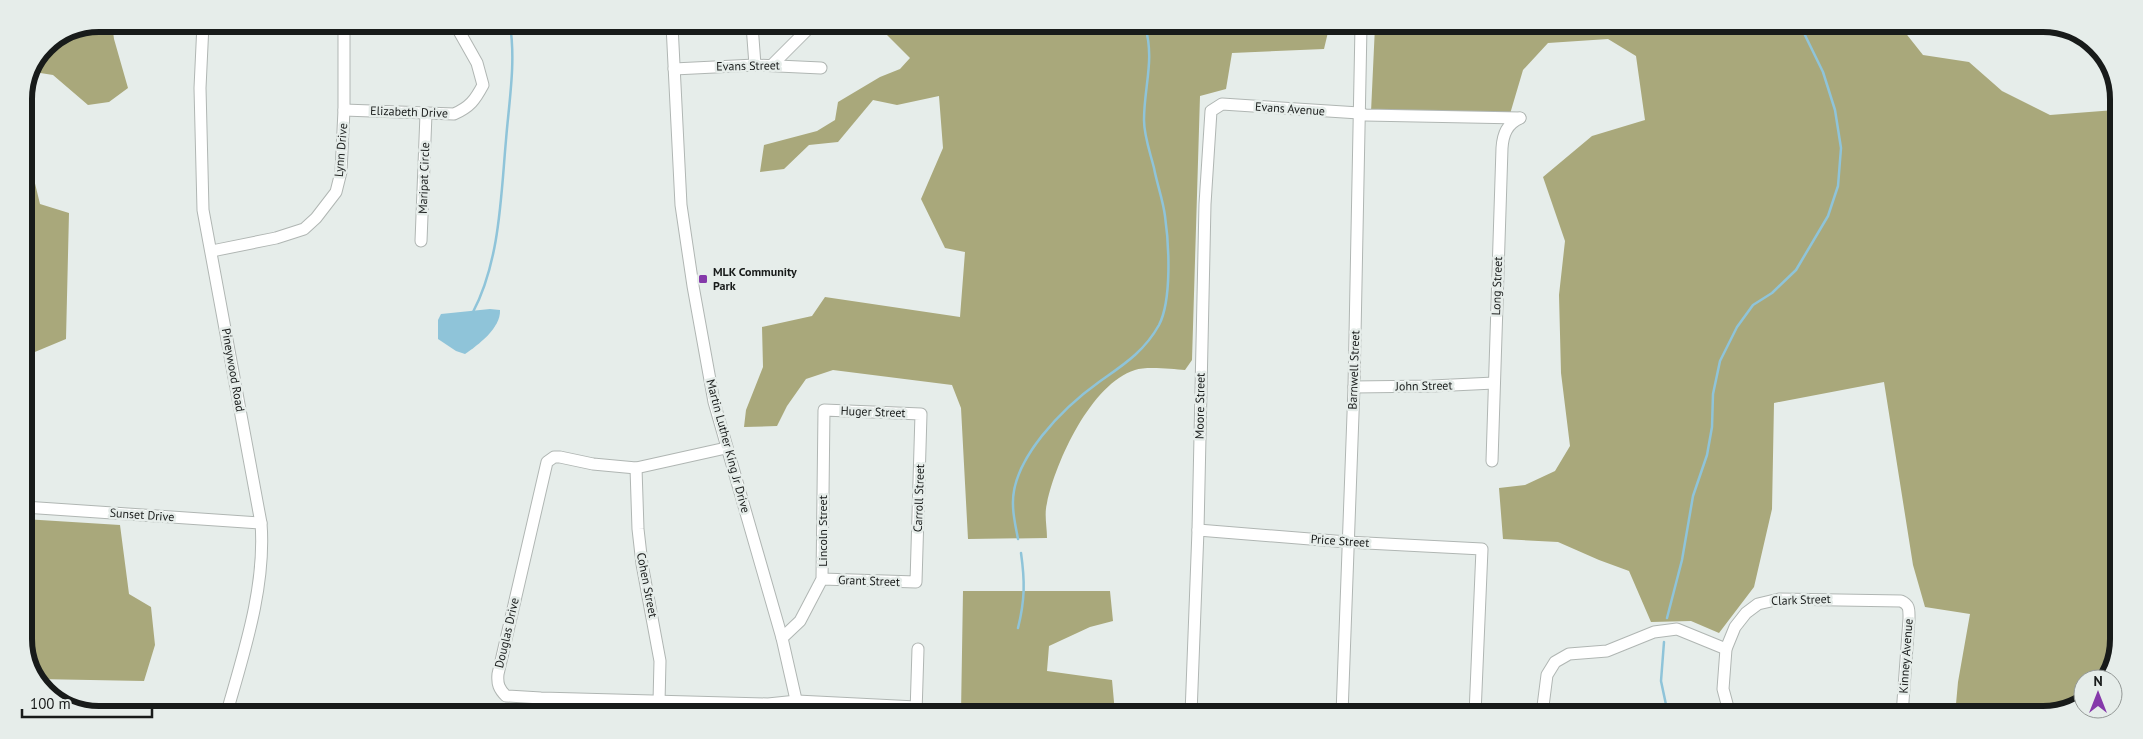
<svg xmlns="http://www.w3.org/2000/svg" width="2143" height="739" viewBox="0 0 2143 739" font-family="'PT Sans',sans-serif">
  <rect width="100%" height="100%" fill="#e6edea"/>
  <g fill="#a9a87b">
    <polygon points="100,24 112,24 114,39 128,88 109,102 88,105 53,75 34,72 46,46"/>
    <path d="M 896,25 L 1138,26 L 1138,35 L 1158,26 L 1329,28 L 1324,49 L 1232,53 L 1226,89 L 1200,96 L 1192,360 L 1185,370 C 1172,369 1146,366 1135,370 C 1091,384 1056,461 1047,503 C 1044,514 1047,527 1047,538 L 968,539 L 961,408 L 952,385 L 833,370 L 806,379 L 787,406 L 777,426 L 744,427 L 746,410 L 763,367 L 762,327 L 812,316 L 825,297 L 960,317 L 965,252 L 945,248 L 921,199 L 943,148 L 939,96 L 897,105 L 873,100 L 838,142 L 809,145 L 784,169 L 760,172 L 764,145 L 817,131 L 835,120 L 838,102 L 880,77 L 900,69 L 910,58 L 886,34 Z"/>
    <polygon points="1375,26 1905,27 1904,31 1923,55 1969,62 2002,91 2050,115 2115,110 2119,104 2115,663 2104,679 2083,679 2083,702 2043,715 1955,715 1958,682 1970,614 1925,607 1913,565 1884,382 1774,403 1772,509 1754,587 1719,633 1691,621 1651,622 1629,571 1599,560 1558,542 1503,539 1499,488 1525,485 1555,471 1570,446 1561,373 1559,295 1565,241 1543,177 1592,136 1645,120 1636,56 1608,39 1548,43 1523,70 1510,114 1371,112"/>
    <polygon points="24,167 31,167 40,204 69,213 66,339 30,354 27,430 24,438"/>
    <polygon points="24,519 120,525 129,594 151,607 155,645 144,681 37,679 24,644"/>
    <polygon points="963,591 1110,591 1113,621 1090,627 1049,646 1047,671 1112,680 1115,713 961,713"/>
  </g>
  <path fill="#8fc4d9" d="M 490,309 L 500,310 C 501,328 478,345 465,354 L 456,351 L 438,339 L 438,320 L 441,314 Z"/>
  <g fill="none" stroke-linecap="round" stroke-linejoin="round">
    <g stroke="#8fc4d9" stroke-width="2.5">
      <path d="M 473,312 C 500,261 501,195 506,140 C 509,102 516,62 510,25"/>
      <path d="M 1018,539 C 1016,528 1013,516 1013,505 C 1011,459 1064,407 1099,382 C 1123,365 1144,352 1159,325 C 1172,300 1169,244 1165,216 C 1163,200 1157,184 1154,168 C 1150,152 1144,136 1144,120 C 1144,86 1155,60 1145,26"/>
      <polyline points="1667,618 1682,560 1693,496 1707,455 1712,427 1713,394 1720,361 1737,327 1753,305 1772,293 1796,270 1828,216 1838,186 1841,148 1835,110 1823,72 1801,27"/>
      <path d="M 1018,628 C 1025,600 1025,581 1021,553"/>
      <polyline points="1664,642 1661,681 1668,714"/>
    </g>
    <g stroke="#b0b6b3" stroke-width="13">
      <g id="minor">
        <path d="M 203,24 L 200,88 L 203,210 L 261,523 C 266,586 244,652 227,712"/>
        <polyline points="672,25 681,205 693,286 714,402 782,638 799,713"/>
        <polyline points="752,25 755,65"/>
        <polyline points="772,65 812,25"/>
        <polyline points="674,69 755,65 821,68"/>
        <path d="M 344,110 L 454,114 C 470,107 475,100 483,85 L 477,63 L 455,24"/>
        <polyline points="421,241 426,114"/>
        <polyline points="212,251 276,238 304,229 316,218 336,192 341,172 344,110 344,24"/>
        <polyline points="1354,387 1432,386 1494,383"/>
        <path d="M 726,448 L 636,468 L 593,464 L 560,457 L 554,457 L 547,462 L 498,674 C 497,684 499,689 506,696 L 541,698 L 768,704 L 797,701 L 916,707"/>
        <path d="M 1492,461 L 1502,148 C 1503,134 1507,124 1520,118"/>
        <polyline points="636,468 638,529 642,564 660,661 659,702"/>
        <polyline points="24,507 261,523"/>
        <polyline points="1198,530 1347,542 1482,549 1475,714"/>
        <polyline points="782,638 800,621 822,579 824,410 921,414 916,582 822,579"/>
        <polyline points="916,713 918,649"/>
        <polyline points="1191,714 1198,530 1205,204 1211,111 1222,104 1359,113 1365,115 1520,118"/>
        <polyline points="1342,714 1354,387 1361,26"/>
        <polyline points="1542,714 1547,675 1555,662 1569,654 1607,651 1654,632 1677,629 1726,649"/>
        <path d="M 1730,715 L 1723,689 L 1726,649 L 1735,627 L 1746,613 L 1758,604 L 1779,599 L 1901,601 C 1910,605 1909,610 1909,619 L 1902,715"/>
      </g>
    </g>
    <use href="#minor" stroke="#fff" stroke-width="11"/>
  </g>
  <rect fill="#8539aa" stroke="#e6edea" stroke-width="2" x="698" y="274" width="10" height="10" rx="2.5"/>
  <g text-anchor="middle" stroke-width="5" stroke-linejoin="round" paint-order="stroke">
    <g font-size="12" fill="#181b1a" stroke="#e6edea">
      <text transform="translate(748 66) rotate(-1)" y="4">Evans Street</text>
      <text transform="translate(1290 109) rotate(4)" y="4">Evans Avenue</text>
      <text transform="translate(409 112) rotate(2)" y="4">Elizabeth Drive</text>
      <text transform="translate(341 150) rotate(-85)" y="4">Lynn Drive</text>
      <text transform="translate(424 178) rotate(-88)" y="4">Maripat Circle</text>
      <text transform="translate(1497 286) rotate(-88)" y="4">Long Street</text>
      <text transform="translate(233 370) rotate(80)" y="4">Pineywood Road</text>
      <text transform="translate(1354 370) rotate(-88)" y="4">Barnwell Street</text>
      <text transform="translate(1424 386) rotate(-1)" y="4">John Street</text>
      <text transform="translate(1200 406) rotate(-89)" y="4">Moore Street</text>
      <text transform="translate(873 412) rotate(2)" y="4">Huger Street</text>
      <text transform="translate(728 446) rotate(75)" y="4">Martin Luther King Jr Drive</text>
      <text transform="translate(919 498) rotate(-88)" y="4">Carroll Street</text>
      <text transform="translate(142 515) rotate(4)" y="4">Sunset Drive</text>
      <text transform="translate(823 531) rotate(-90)" y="4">Lincoln Street</text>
      <text transform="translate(1340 541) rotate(4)" y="4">Price Street</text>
      <text transform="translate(869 581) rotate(2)" y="4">Grant Street</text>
      <text transform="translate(647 585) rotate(79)" y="4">Cohen Street</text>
      <text transform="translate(1801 600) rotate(-2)" y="4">Clark Street</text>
      <text transform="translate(507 633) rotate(-77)" y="4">Douglas Drive</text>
      <text transform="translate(1906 656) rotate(-86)" y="4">Kinney Avenue</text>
    </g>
    <g font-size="12" font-weight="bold" fill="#181b1a" stroke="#e6edea" text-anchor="start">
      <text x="713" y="276">MLK Community<tspan x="713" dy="14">Park</tspan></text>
    </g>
  </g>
  <path d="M0 0H2143V739H0ZM99 32H2043A67 67 0 0 1 2110 99V639A67 67 0 0 1 2043 706H99A67 67 0 0 1 32 639V99A67 67 0 0 1 99 32Z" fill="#e6edea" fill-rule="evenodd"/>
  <path fill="none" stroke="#181b1a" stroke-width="6" d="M99 32H2043A67 67 0 0 1 2110 99V639A67 67 0 0 1 2043 706H99A67 67 0 0 1 32 639V99A67 67 0 0 1 99 32Z"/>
  <g transform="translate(2098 694)"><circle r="24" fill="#e6edea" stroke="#949997"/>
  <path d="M0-4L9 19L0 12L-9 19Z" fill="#8539aa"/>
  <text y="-8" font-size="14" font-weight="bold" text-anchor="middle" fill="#181b1a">N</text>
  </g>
  <path d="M22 709v8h130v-8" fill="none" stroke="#181b1a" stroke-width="2.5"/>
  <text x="30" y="709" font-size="15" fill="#181b1a" stroke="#e6edea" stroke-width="4" paint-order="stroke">100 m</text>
</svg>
